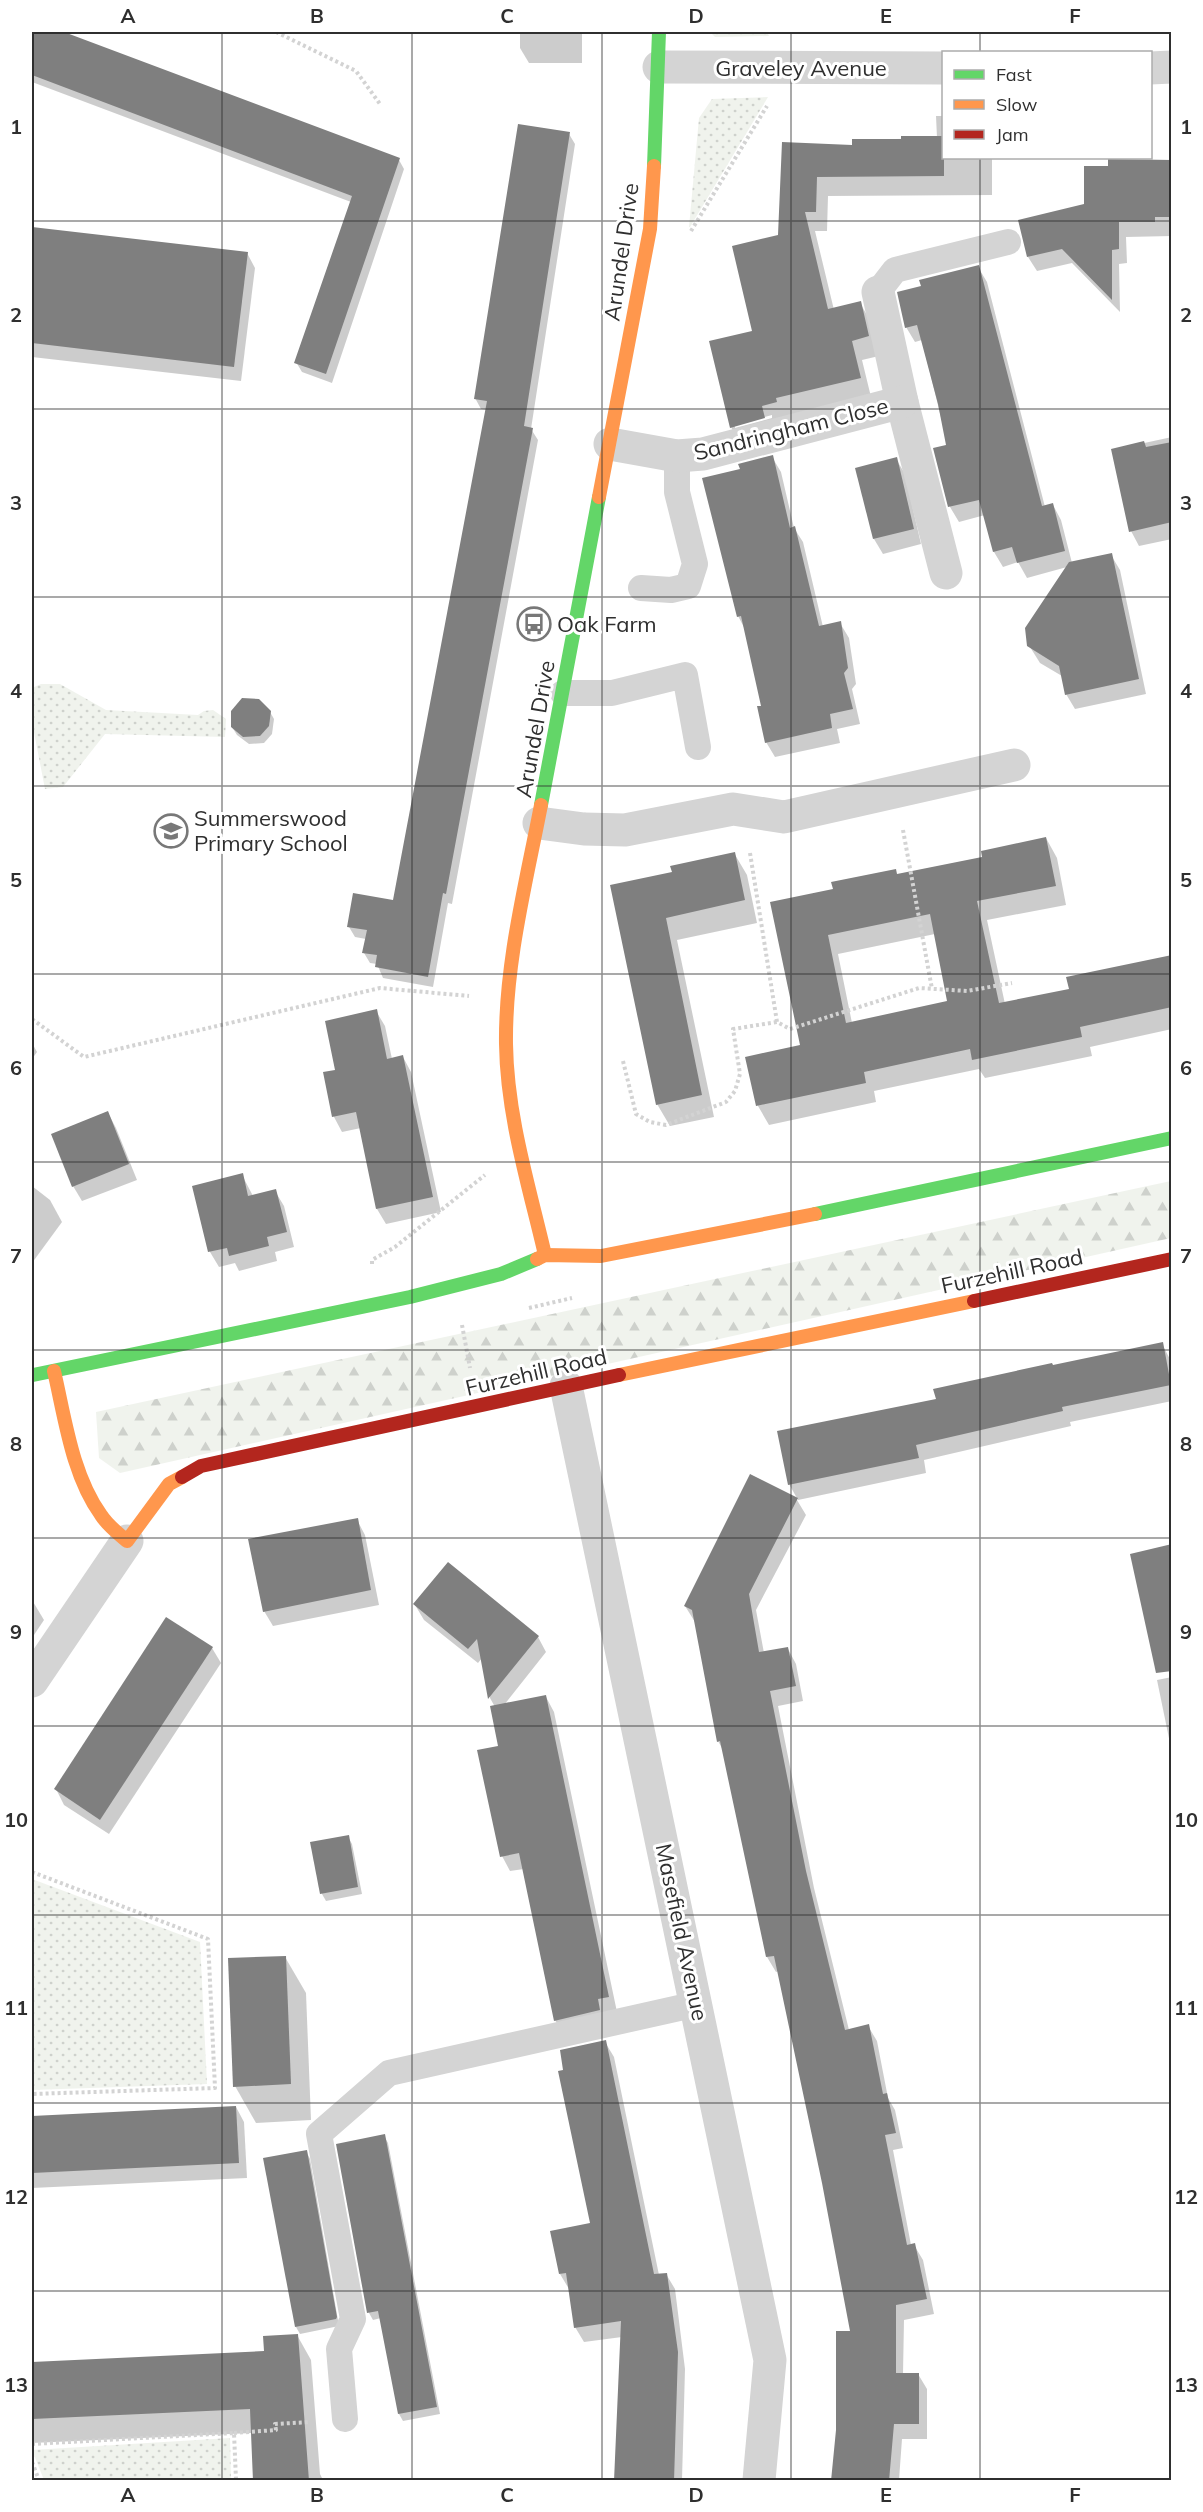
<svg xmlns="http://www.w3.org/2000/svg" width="1203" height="2512" viewBox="0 0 1203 2512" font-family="Mulish,sans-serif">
  <defs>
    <pattern id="grass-dots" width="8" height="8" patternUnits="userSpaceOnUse" patternTransform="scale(1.5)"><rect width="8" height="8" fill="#f0f3ed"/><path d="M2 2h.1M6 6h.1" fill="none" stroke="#ced1cc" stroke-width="1.8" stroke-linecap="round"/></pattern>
    <pattern id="forest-firs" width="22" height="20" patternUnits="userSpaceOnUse" patternTransform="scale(1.5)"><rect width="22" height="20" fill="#f0f3ed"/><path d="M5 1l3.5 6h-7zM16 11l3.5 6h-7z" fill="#ced1cc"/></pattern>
  </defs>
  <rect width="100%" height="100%" fill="#fff"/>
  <g fill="url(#grass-dots)">
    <polygon points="710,32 767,32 769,36 715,37"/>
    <polygon points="768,97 690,227 689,227 699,118 712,99"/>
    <polygon points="41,684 60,684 106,710 198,715 204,711 213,710 226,719 225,737 105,734 63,787 45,789 32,722 32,688"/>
    <polygon points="32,1879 200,1942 207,2084 32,2090"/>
    <polygon points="230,2438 231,2480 44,2480 32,2450"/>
  </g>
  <polygon fill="url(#forest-firs)" points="1171,1181 1171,1238 120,1473 99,1458 96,1412"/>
  <g fill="#0003" fill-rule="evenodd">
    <polygon points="35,32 60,32 399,160 404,169 332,383 302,372 296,362 351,202 32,82 32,40"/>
    <polygon points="520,32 582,32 582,63 529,63 520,48"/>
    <path d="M 936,116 L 944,116 L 944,158 L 992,158 L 992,195 L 828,196 L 827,231 L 815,231 L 834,310 L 860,303 L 871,322 L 879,356 L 862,360 L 871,397 L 742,446 L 731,427 L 779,237 L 783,143 L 854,146 L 854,140 L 937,138 ZM 772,415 L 772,418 L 735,428 L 735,425 Z"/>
    <polygon points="569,134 575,144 531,429 538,440 452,904 448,903 433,987 383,978 377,964 370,963 364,953 366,939 355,937 349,927 395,902 487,410 481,409 475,398"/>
    <polygon points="1172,161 1172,236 1126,237 1127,263 1119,264 1120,312 1072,263 1037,271 1028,257 1085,205 1110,167"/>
    <polygon points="32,228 247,253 255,268 241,381 32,357"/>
    <polygon points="978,267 987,282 1045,507 1053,505 1061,520 1072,563 1111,555 1120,570 1146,694 1075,709 1066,694 1062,676 1040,663 1030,647 1067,567 1027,578 1018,562 1003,567 994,552 985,515 959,522 950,507 935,449 948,446 922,340 915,342 906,327 923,287"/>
    <polygon points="1172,437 1172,539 1139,546 1131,531 1112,450"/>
    <polygon points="772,457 781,472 794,528 803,542 823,627 840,623 849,638 856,684 852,689 860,724 837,729 840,743 775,757 766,742 763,708 746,631 738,616 741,470"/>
    <polygon points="896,459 905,474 921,544 883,554 874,539"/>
    <polygon points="270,712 274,719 272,734 264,743 249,744 237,735 232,727"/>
    <path d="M 1046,838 L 1057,858 L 1066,905 L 987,920 L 1005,1004 L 1071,990 L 1172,956 L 1172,1029 L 1090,1047 L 1092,1056 L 985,1078 L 979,1069 L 874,1091 L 876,1102 L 769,1125 L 758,1106 L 747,1058 L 802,1046 L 772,903 L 984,858 ZM 935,934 L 949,1002 L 852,1023 L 838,954 Z"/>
    <polygon points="734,853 747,875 757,923 677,940 714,1117 670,1126 657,1104 612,886 673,874"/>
    <polygon points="376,1011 385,1026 392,1059 403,1057 411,1072 441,1212 386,1224 377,1209 361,1128 342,1132 334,1117 325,1074 337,1071"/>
    <polygon points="32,1043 37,1052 32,1059"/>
    <polygon points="108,1113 116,1128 137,1180 82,1201 73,1186"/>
    <polygon points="242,1175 253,1196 275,1191 284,1206 294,1247 275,1252 277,1261 239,1271 235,1263 219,1267 210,1252 194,1187"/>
    <polygon points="32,1186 50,1200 62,1222 32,1263"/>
    <polygon points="1162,1344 1172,1363 1172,1401 1070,1422 1071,1426 924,1460 926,1473 798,1500 789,1484 937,1400 1053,1366"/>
    <polygon points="751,1476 797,1500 806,1515 756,1610 764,1653 788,1649 796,1664 803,1701 778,1706 814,1888 849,2030 868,2026 877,2041 888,2098 895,2110 903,2148 893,2150 911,2245 914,2245 923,2260 934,2314 904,2320 903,2374 918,2374 927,2389 927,2439 902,2439 899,2480 832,2480 837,2430 851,2332 823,2183 779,1971 776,1972 767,1957 723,1750 718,1741 695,1622 685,1606"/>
    <polygon points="357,1520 365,1535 379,1605 273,1626 264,1611"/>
    <polygon points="32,1600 44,1620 32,1638"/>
    <polygon points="415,1605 538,1637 546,1652 504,1705 546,1697 554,1712 617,2012 564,2035 555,2020 524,1869 510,1871 502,1856 499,1747 495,1707 490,1698 482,1658 478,1663 424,1620"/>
    <polygon points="212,1648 221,1663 109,1834 64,1805 56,1789"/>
    <polygon points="1172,1677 1172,1753 1157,1680"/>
    <polygon points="348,1837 352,1844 362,1894 326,1901 322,1894 312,1843"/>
    <polygon points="285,1957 306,1993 311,2120 256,2123 235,2086"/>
    <polygon points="605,2042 614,2057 659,2275 666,2274 675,2289 685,2369 682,2480 615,2480 622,2337 584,2342 575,2327 569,2289 560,2274 591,2224"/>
    <polygon points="236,2107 244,2122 247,2178 32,2188 32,2117"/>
    <polygon points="384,2136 388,2143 440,2414 403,2421 399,2414 381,2318 373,2320 369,2313"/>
    <polygon points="306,2151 310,2159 339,2326 300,2334 296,2327"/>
    <polygon points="32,2264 33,2292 32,2292"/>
    <polygon points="297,2335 311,2360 320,2474 323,2480 255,2480 252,2433 32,2443 32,2364 266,2353"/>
    <polygon points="593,2478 614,2480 593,2480"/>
  </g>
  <g fill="#7f7f7f" fill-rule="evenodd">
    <polygon points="32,32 64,32 400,158 326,374 294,363 352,196 32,75"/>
    <polygon points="518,124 570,132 524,426 533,428 446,894 443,893 428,977 375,967 377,955 362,953 367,930 347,927 353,893 393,900 487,401 474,399"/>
    <polygon points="901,136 944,136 944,176 817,177 816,212 805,212 828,309 861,301 869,336 852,341 861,378 776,398 777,402 762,406 765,418 730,428 709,341 752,331 732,246 778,235 782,142 852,145 852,139 901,139"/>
    <polygon points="1108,159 1172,160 1172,217 1155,217 1155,222 1119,222 1119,249 1112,250 1112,300 1062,249 1027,257 1018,220 1084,204 1084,166 1108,166"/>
    <polygon points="32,227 248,252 234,367 32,343"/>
    <polygon points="979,265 1042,506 1053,503 1065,551 1017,563 1012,547 993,552 979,500 948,507 933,448 946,445 938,404 917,325 905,328 897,292 921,286 919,280"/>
    <polygon points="1144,441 1146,447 1172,442 1172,522 1129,532 1111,449"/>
    <polygon points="773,455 790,528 795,526 819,626 841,621 848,668 844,673 853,709 830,714 832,728 765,743 757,706 761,706 741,616 737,617 702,478 740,469 738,464"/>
    <polygon points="897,457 914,529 873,539 855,468"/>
    <polygon points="1112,553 1139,679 1065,695 1059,666 1027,646 1025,628 1069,562"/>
    <polygon points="242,698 259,699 271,711 269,726 260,736 243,737 231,727 231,711"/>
    <path d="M 1046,837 L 1056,886 L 977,901 L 999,1003 L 1069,989 L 1066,977 L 1172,955 L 1172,1007 L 1080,1027 L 1082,1037 L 972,1060 L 970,1049 L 864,1072 L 866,1083 L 756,1106 L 745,1057 L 800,1045 L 770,902 L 833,889 L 831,882 L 896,869 L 897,874 L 982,857 L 981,851 ZM 930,914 L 947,1001 L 846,1023 L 828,935 Z"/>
    <polygon points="735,852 745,900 666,918 702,1095 656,1105 610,885 672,872 670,866"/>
    <polygon points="377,1009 387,1059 403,1055 433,1197 376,1209 356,1112 332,1117 323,1072 335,1070 325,1021"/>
    <polygon points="108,1111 129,1164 72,1187 51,1134"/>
    <polygon points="243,1173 248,1196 276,1189 287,1232 267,1237 269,1246 229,1256 227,1248 208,1252 192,1186"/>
    <polygon points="1163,1342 1171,1385 1062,1407 1063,1411 916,1445 919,1458 788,1485 777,1431 936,1399 933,1389 1052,1363 1053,1365"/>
    <polygon points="750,1474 798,1498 749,1594 759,1652 788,1647 796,1686 770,1691 806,1871 845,2030 869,2024 883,2094 887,2093 896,2133 885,2135 907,2245 915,2243 927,2299 896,2305 896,2373 919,2373 919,2424 894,2424 889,2481 831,2481 836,2430 836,2331 850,2331 822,2183 774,1956 766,1957 720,1741 717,1742 692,1610 684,1606"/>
    <polygon points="358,1518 371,1590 263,1612 248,1539"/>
    <polygon points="1172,1544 1172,1671 1156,1673 1130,1554"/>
    <polygon points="448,1562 539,1636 488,1699 477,1639 468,1649 413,1604"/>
    <polygon points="166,1617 213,1647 100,1820 54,1789"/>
    <polygon points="546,1695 609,1997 598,1999 600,2010 554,2021 519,1853 500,1857 477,1750 498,1746 490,1706"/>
    <polygon points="349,1835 358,1887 320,1894 310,1842"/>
    <polygon points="286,1956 291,2084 233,2087 228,1958"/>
    <polygon points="606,2040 654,2274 667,2273 678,2352 674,2481 614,2481 621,2321 574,2328 566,2273 559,2274 550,2231 590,2223 558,2071 563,2070 560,2050"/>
    <polygon points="236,2106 239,2163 32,2173 32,2116"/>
    <polygon points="385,2134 437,2407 398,2414 378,2311 367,2313 336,2144"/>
    <polygon points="307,2150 337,2317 336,2319 295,2327 263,2158"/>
    <polygon points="298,2334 309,2481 253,2481 250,2409 32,2419 32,2362 264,2351 263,2336"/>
  </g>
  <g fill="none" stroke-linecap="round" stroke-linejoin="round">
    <g stroke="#d3d3d3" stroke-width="4" stroke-dasharray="3 3" stroke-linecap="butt">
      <polyline points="276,32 356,71 380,104"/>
      <polyline points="691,231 767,106"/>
      <polyline points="903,830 932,989"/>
      <polyline points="750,853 777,1022 790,1029 919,988 967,991 1012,983"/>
      <polyline points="32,1019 84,1057 380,988 469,996"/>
      <polyline points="623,1061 636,1114 650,1122 666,1125 726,1102 735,1091 740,1074 733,1029 777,1022"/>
      <polyline points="372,1264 372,1260 395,1247 485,1175"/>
      <polyline points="529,1308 572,1298"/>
      <polyline points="462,1325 470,1368"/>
      <polyline points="32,1872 208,1939 215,2088 32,2094"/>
      <polyline points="234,2433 276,2430 275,2424 310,2422"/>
      <polyline points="32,2444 234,2433 236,2480"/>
      <polyline points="32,2462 39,2480"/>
    </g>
    <g stroke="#d4d4d4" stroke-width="26">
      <polyline points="878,292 895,270 1008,242"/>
      <polyline points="641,588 671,590 688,586 695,564 677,492 677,456"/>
      <polyline points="563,693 612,693 685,675 698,747"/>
      <polyline points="345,2419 339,2349 353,2319 319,2134 389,2073 697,2004"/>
    </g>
    <g stroke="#d4d4d4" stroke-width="33">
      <polyline points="659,67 944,68"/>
      <polyline points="1150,68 1172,67"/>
      <polyline points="878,292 902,402 946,573"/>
      <polyline points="610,444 677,456 703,454 902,402"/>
      <polyline points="539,823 584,829 625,830 733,809 784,817 1014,765"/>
      <polyline points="566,1386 770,2360 759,2480"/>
      <polyline points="32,1681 127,1541"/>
    </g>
    <g stroke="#63d668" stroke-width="14">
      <polyline points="654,166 659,32"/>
      <polyline points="541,805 599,497"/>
      <polyline points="815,1214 1172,1138"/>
      <polyline points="33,1375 410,1297 501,1274 537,1259"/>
    </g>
    <g stroke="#ff974d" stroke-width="14">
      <polyline points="599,497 650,229 654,166"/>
      <path d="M 541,805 C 526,883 505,964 506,1044 C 507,1116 529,1186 545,1255"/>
      <polyline points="537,1259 545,1255 601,1256 815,1214"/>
      <path d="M 54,1371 C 65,1418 72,1475 101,1515 C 108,1526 118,1533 127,1541 L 169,1484 L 182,1477"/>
      <polyline points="619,1375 974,1301"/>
    </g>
    <g stroke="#b3261e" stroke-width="14">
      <polyline points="974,1301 1172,1259"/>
      <polyline points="182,1477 201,1466 619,1375"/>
    </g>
  </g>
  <path fill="none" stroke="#2f2f2f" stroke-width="1.5" stroke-opacity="0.55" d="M 222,32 L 222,2480M 412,32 L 412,2480M 602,32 L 602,2480M 791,32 L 791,2480M 980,32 L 980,52M 980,158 L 980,2480M 32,221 L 1172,221M 32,409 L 1172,409M 32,597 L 1172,597M 32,786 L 1172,786M 32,974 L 1172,974M 32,1162 L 1172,1162M 32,1350 L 1172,1350M 32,1538 L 1172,1538M 32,1726 L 1172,1726M 32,1915 L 1172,1915M 32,2103 L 1172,2103M 32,2291 L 1172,2291"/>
  <defs>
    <g id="bus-ring" transform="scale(1.725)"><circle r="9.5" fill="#fff" stroke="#787878" stroke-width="1.5"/><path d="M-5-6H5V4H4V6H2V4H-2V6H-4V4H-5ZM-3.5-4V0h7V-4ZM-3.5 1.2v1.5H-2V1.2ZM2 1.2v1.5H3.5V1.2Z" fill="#787878"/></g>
    <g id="school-ring" transform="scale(1.725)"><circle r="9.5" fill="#fff" stroke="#787878" stroke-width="1.5"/><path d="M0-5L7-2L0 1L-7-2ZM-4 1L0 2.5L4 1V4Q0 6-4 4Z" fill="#787878"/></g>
  </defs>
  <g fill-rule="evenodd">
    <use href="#bus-ring" x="534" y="624"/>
    <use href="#school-ring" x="171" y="831"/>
  </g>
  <g text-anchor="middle" stroke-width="6" stroke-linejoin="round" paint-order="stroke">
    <g font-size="22" fill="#2f2f2f" stroke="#fff">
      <text x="801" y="76">Graveley Avenue</text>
      <text transform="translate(621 252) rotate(-82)" y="8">Arundel Drive</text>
      <text transform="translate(791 429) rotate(-14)" y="8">Sandringham Close</text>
      <text transform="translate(535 729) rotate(-80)" y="8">Arundel Drive</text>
      <text transform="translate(1012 1271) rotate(-12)" y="8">Furzehill Road</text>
      <text transform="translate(536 1372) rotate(-13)" y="8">Furzehill Road</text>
      <text transform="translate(682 1932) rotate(78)" y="8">Masefield Avenue</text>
    </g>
    <g font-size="22" fill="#2f2f2f" stroke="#fff" text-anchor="start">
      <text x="557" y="632">Oak Farm</text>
      <text x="194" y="826">Summerswood<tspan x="194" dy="25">Primary School</tspan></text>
    </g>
  </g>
  <rect width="1203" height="2512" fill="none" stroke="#ffffff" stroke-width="66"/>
  <rect x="942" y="51" width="210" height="108" fill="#ffffff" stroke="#acacac" stroke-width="1.5"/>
  <rect x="954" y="70" width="30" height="9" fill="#63d668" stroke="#acacac" stroke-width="1.5"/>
  <text x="996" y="81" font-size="18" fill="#2f2f2f">Fast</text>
  <rect x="954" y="100" width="30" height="9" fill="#ff974d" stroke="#acacac" stroke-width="1.5"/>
  <text x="996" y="111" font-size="18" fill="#2f2f2f">Slow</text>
  <rect x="954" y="130" width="30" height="9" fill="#b3261e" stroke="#acacac" stroke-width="1.5"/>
  <text x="996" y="141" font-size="18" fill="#2f2f2f">Jam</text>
  <rect x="33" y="33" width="1137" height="2446" fill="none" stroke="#2f2f2f" stroke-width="2"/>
  <g font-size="20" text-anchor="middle" font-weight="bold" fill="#2f2f2f">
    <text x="128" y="23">A</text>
    <text x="317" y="23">B</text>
    <text x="507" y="23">C</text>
    <text x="696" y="23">D</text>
    <text x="886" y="23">E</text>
    <text x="1075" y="23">F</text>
    <text x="16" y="134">1</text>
    <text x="1186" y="134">1</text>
    <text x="16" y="322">2</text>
    <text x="1186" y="322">2</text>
    <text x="16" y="510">3</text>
    <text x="1186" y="510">3</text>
    <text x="16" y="698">4</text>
    <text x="1186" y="698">4</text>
    <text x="16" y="887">5</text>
    <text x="1186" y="887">5</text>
    <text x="16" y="1075">6</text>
    <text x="1186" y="1075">6</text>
    <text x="16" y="1263">7</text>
    <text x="1186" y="1263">7</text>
    <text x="16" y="1451">8</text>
    <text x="1186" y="1451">8</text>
    <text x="16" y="1639">9</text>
    <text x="1186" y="1639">9</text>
    <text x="16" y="1827">10</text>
    <text x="1186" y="1827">10</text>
    <text x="16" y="2015">11</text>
    <text x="1186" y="2015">11</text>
    <text x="16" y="2204">12</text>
    <text x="1186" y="2204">12</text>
    <text x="16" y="2392">13</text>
    <text x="1186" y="2392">13</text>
    <text x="128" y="2502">A</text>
    <text x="317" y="2502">B</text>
    <text x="507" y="2502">C</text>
    <text x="696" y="2502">D</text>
    <text x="886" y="2502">E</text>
    <text x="1075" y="2502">F</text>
  </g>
</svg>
